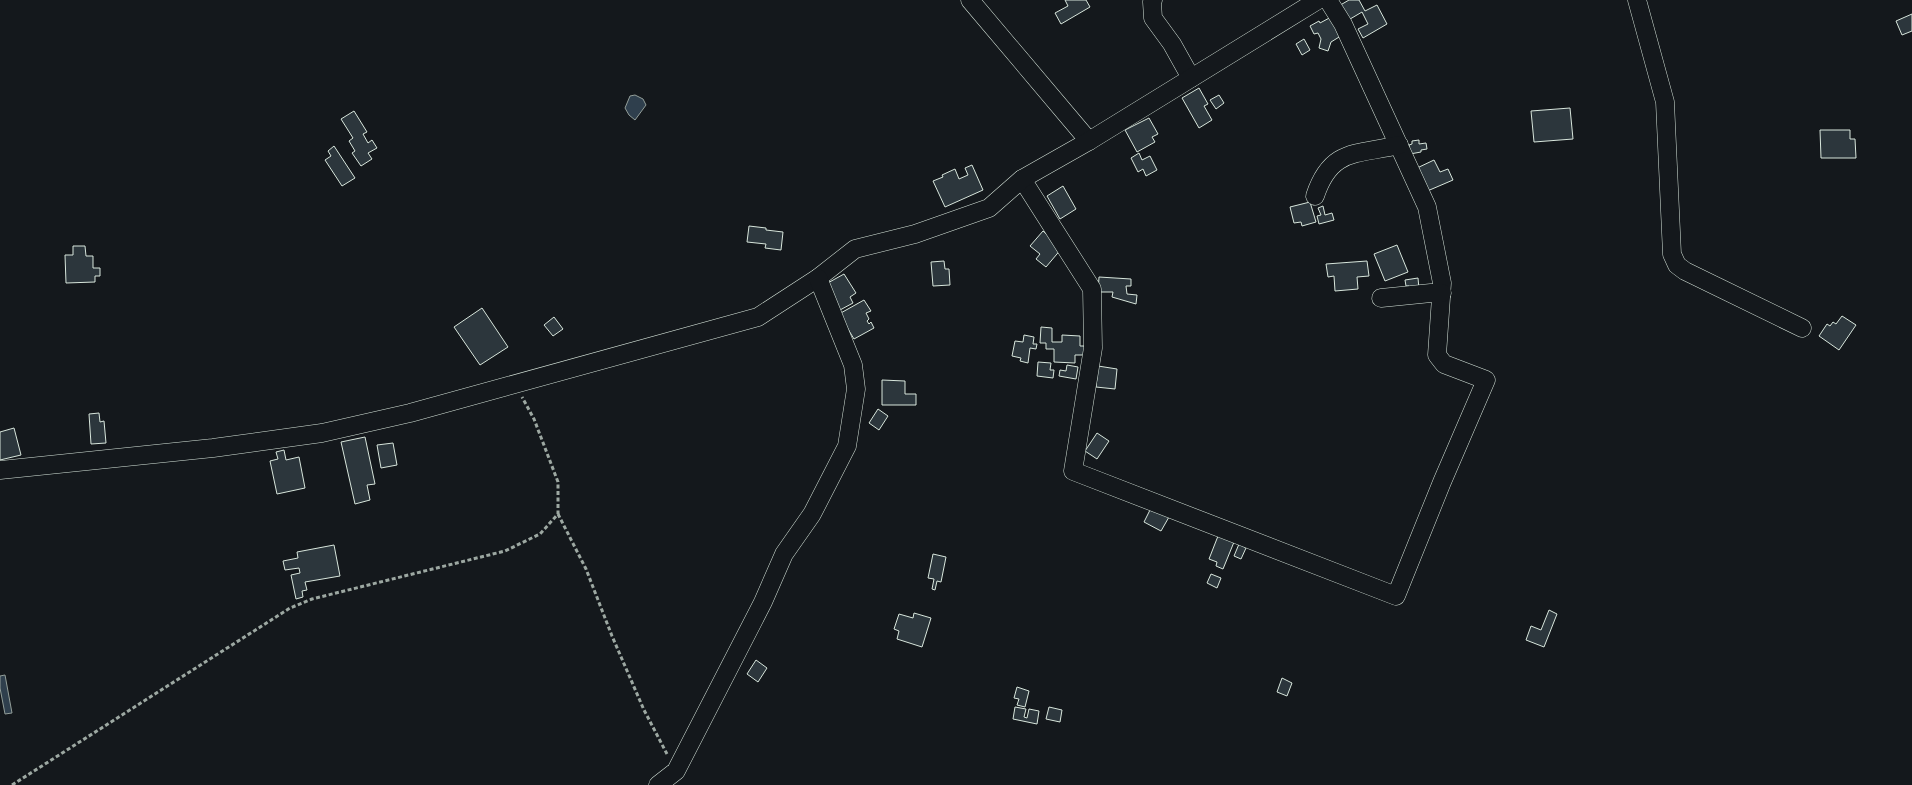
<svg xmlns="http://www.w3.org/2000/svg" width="1912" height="785" viewBox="0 0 1912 785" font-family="Rubik,sans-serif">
  <rect width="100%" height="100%" fill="#14181c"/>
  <g fill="#2f3f4d" stroke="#939e99">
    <polygon points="635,95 643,99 646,105 635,120 629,115 625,108 630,96"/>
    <polygon points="5,675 12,713 5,714 0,688 0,676"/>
  </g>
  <g fill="#2c363c" stroke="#d8e6dc">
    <polygon points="1065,0 1086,0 1090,7 1061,24 1055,13 1068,6"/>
    <polygon points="1349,0 1359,0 1365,11 1377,5 1387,24 1363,38 1358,29 1368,24 1362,12 1345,22 1337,7"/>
    <polygon points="1912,14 1912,31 1902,35 1896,21"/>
    <polygon points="1333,16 1344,34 1331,42 1328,51 1319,48 1321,39 1318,33 1314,34 1310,26 1319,21 1320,23"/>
    <polygon points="1304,39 1310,50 1302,55 1296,44"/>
    <polygon points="1199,88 1208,104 1204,106 1212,120 1199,128 1182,98"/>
    <polygon points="1219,95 1224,103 1216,109 1210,100"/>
    <polygon points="1570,108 1573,139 1534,142 1531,111"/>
    <polygon points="354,111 367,132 363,134 368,143 372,140 377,148 368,153 372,159 361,166 352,153 355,151 349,141 353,138 341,119"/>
    <polygon points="1149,118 1158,134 1152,137 1155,142 1137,152 1125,130"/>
    <polygon points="1820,130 1850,130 1850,139 1855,139 1856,158 1821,158"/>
    <polygon points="1419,140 1419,144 1426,143 1427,149 1421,150 1421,152 1410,154 1409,145 1412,144 1412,141"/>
    <polygon points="334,146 355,178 342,186 325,160 331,156 328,151"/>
    <polygon points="1139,153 1142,160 1150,156 1157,170 1146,176 1143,169 1138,172 1131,158"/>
    <polygon points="1434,160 1440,172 1448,169 1453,180 1425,192 1415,169"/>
    <polygon points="972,165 983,190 945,207 933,181 943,177 942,175 955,169 959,179 968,175 965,168"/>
    <polygon points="1063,186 1076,209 1060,219 1047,196"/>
    <polygon points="1310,202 1316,222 1302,226 1301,222 1294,223 1290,207"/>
    <polygon points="1323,206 1325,215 1332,213 1334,220 1319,224 1317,216 1321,215 1318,208"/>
    <polygon points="749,226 766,228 766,230 783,232 781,250 765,248 766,244 747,242"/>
    <polygon points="1043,231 1062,248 1046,267 1036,259 1040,254 1030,246"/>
    <polygon points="1397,245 1408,272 1385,281 1374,254"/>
    <polygon points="73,246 85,246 86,256 93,256 93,268 100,268 100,276 95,276 95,282 66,283 65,255 73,255"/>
    <polygon points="944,261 945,269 949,269 950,285 933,286 931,262"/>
    <polygon points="1367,261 1369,276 1357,277 1358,289 1335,291 1334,276 1328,277 1326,264"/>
    <polygon points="844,274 856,293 850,297 853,303 840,310 826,284"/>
    <polygon points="1099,277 1131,279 1131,286 1126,286 1127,294 1137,295 1136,304 1112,297 1113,292 1098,292"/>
    <polygon points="1418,278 1419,289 1410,290 1409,286 1406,286 1405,280"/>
    <polygon points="864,300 871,311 866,313 869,319 867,321 869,324 871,322 874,328 854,339 839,314"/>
    <polygon points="482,308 508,347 480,365 454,327"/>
    <polygon points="1842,316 1856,325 1839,350 1819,336 1827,324 1830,326 1833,322 1836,324"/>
    <polygon points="554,317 563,329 553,336 544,325"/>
    <polygon points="1041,327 1052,328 1052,342 1062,342 1062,335 1080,336 1080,346 1087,346 1087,355 1075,355 1075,363 1054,362 1054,349 1046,349 1046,343 1040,343"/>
    <polygon points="1024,335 1034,337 1033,344 1037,344 1036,349 1030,348 1028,363 1020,361 1021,358 1012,356 1015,341 1023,342"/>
    <polygon points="1038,362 1051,363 1050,370 1054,370 1053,378 1037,376"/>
    <polygon points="1067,365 1078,367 1076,379 1059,376 1060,370 1066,371"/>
    <polygon points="1098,366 1117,369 1115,389 1096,387"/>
    <polygon points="882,380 905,381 905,394 916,394 916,405 882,405"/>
    <polygon points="878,409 888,416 879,430 869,423"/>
    <polygon points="99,413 100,422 104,421 106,443 91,444 89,414"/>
    <polygon points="14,428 21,455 0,460 0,432"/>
    <polygon points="1097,433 1109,441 1097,459 1085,451"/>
    <polygon points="365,437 375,484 367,485 370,500 355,504 341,442"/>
    <polygon points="393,443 397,465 381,468 377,445"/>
    <polygon points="284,450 286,460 299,457 305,488 277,494 270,461 278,459 276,452"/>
    <polygon points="1151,508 1169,517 1161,531 1144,522"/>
    <polygon points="1218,536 1234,542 1223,569 1216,566 1217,562 1209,559"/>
    <polygon points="1239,544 1246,548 1241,559 1234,556"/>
    <polygon points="334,545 340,576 305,582 307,590 302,591 303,597 296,599 291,575 300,573 299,568 285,570 283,561 298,558 297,552"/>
    <polygon points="933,554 946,557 941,582 937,581 935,590 932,589 934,579 928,578"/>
    <polygon points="1211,574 1221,578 1217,588 1207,583"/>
    <polygon points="1549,610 1557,614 1544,647 1526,640 1531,626 1541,630"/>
    <polygon points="914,613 931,618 922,647 897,639 899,631 894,629 899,614 913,618"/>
    <polygon points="756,660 767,668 758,682 747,674"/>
    <polygon points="1282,678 1292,683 1287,696 1277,692"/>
    <polygon points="1017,687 1029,691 1025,707 1017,705 1019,699 1014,698"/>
    <polygon points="1015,707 1026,709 1024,717 1027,718 1029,709 1039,711 1037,724 1013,719"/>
    <polygon points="1049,707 1062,710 1060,722 1046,719"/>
  </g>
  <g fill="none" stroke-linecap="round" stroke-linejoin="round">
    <g stroke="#d8e6dc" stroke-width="19">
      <g id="minor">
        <polyline points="970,0 1089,141"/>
        <polyline points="1153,0 1152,2 1153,18 1172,44 1191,78"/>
        <polyline points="1637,0 1665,102 1672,254 1677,265 1685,271 1802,328"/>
        <polyline points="1022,179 1092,289 1093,348 1073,471 1396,596 1442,482 1486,380 1444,364 1437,355 1442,283 1427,207 1343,24 1328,0"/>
        <path d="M 1315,196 C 1331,148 1356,155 1399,145"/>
        <polyline points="1381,298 1431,293 1442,293"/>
        <polyline points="0,470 213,448 322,433 410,413 758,317 818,278 855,249 915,234 989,208 1022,179 1089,141 1318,0"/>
        <polyline points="658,785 676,771 763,602 784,554 812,514 847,446 856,389 853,365 818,278"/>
      </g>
    </g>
    <g stroke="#9da8a2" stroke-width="3" stroke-dasharray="4 2.5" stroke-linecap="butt">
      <polyline points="558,514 586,569 612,636 644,710 667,754"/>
      <polyline points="12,785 290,608 312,599 505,551 540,534 558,514 558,482 534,419 522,397"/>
    </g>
    <use href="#minor" stroke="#14181c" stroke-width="18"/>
  </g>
</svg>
